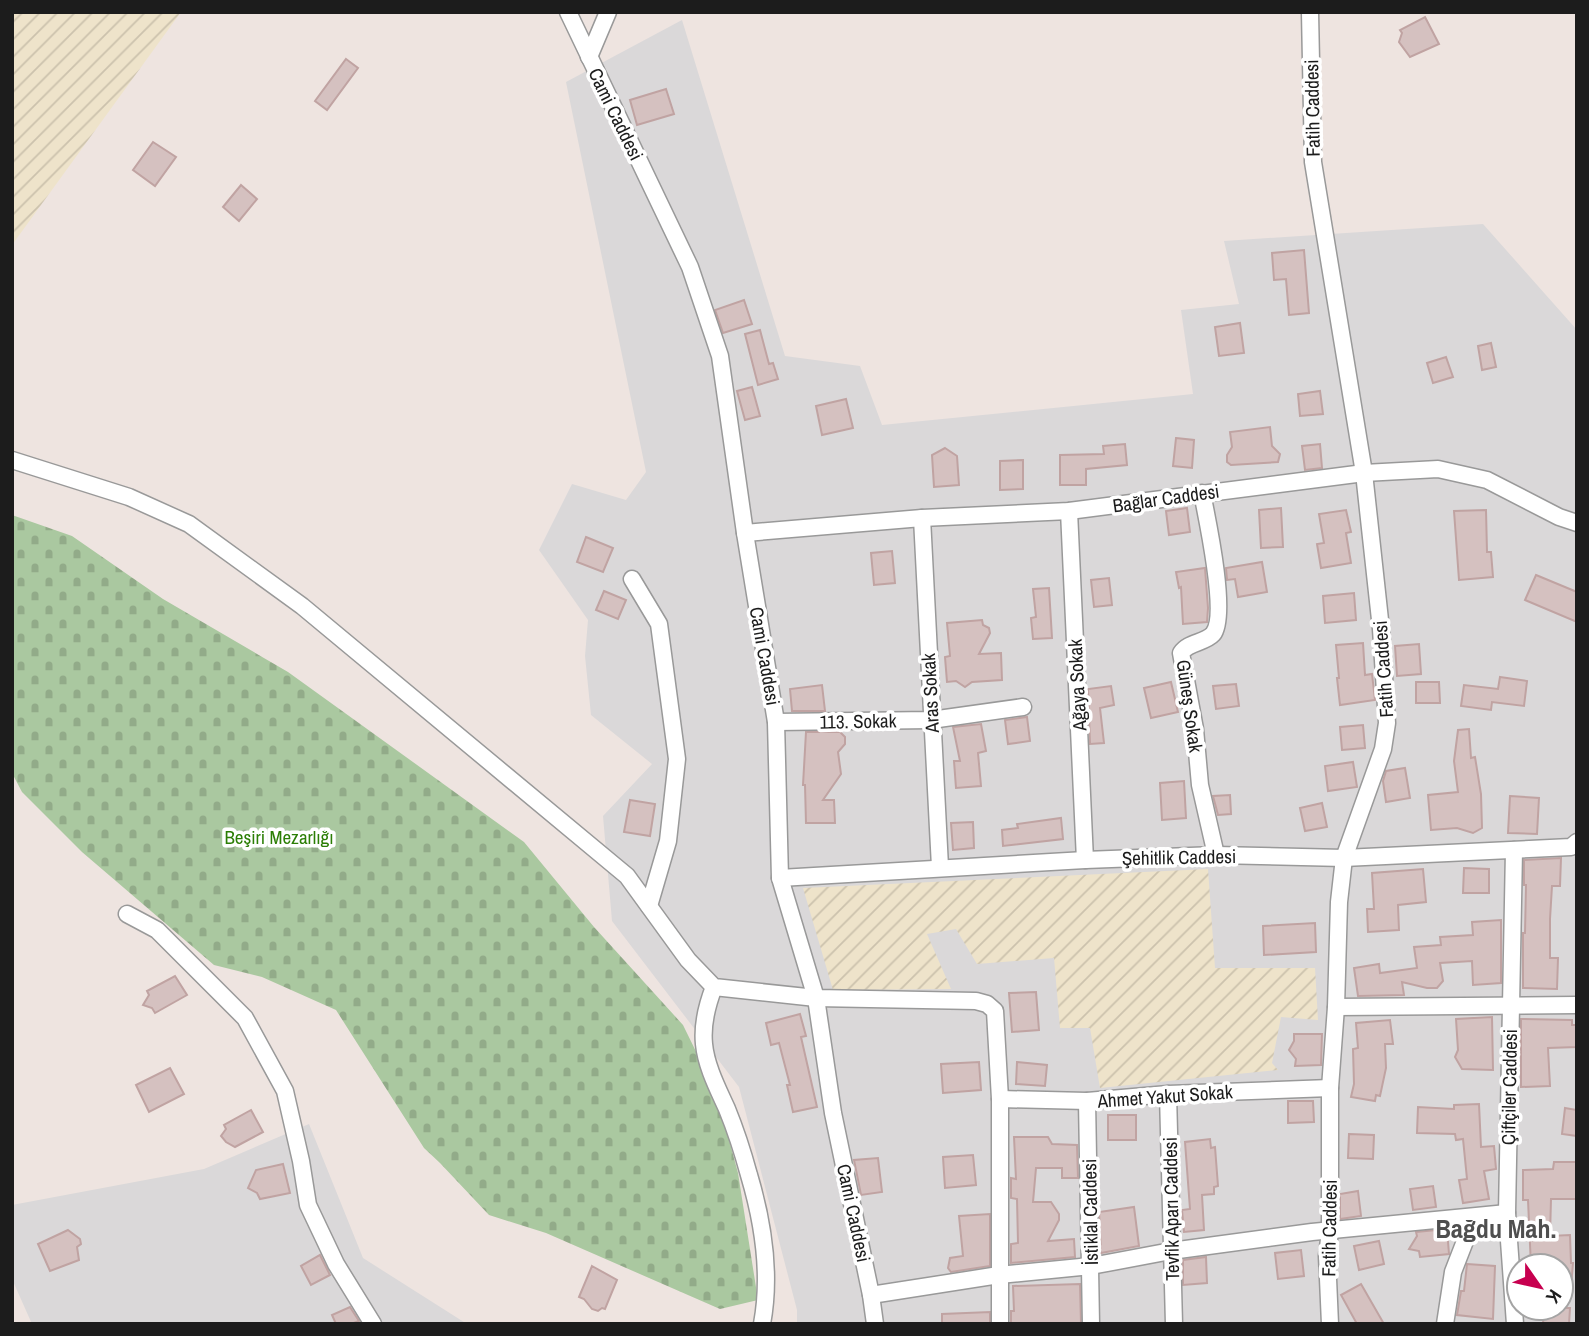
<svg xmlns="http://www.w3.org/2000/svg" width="1589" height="1336" viewBox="0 0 1589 1336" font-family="'Archivo Narrow',sans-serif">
  <defs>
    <pattern id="farmland-furrows" width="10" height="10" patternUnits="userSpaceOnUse" patternTransform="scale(1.75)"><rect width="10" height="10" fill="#eee3ca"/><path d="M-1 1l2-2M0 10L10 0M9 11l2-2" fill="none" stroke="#ccc2ad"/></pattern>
    <pattern id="cemetery-stones" width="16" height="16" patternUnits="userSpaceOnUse" patternTransform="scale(1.75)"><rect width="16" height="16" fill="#aac8a0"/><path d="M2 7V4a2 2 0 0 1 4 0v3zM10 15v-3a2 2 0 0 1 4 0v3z" fill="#92ab89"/></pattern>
  </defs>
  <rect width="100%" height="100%" fill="#eee4e0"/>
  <g fill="#dad8d9" fill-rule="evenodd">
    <path d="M 682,20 L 785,356 L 860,366 L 882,425 L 1193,394 L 1181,310 L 1239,304 L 1224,241 L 1483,224 L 1577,330 L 1577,1324 L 797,1324 L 797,1310 L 739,1087 L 612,921 L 603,816 L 652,764 L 591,715 L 585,656 L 588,620 L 539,550 L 572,484 L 626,500 L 646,472 L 566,82 ZM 1519,1266 L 1561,1266 L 1561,1308 L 1519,1308 Z"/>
    <polygon points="309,1124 363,1258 467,1324 32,1324 12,1279 12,1205 204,1169"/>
  </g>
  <g fill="url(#farmland-furrows)">
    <polygon points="12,12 181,12 12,245"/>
    <polygon points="1208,869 1215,968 1315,968 1318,1020 1281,1017 1272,1063 1278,1070 1100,1088 1090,1028 1060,1028 1054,958 977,964 956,929 927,934 951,989 833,990 803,888"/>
  </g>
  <polygon fill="url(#cemetery-stones)" points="12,515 72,536 163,599 288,672 524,842 594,927 683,1025 707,1074 721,1110 738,1173 758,1300 720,1309 546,1233 489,1215 440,1163 424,1148 336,1010 262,977 214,965 82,852 22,792 12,773"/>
  <g fill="#d5c1c0" stroke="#c0a3a2" stroke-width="2">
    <polygon points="1425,17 1439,44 1410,57 1399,42 1402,33 1400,30"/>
    <polygon points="346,59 358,68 327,110 315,101"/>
    <polygon points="666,89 674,114 637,125 630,100"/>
    <polygon points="153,142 176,157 155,186 133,170"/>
    <polygon points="241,185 257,199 239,221 223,207"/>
    <polygon points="1304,250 1309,313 1289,315 1286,279 1274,280 1272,253"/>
    <polygon points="744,300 752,324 723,333 715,310"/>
    <polygon points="1240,323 1244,353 1219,356 1215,327"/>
    <polygon points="760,330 769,364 773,363 778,379 758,385 745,334"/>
    <polygon points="1491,343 1496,367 1482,370 1478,346"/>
    <polygon points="1446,357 1453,377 1433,383 1427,363"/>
    <polygon points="752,387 760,416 745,420 737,391"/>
    <polygon points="1320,391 1323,414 1300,416 1298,394"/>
    <polygon points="846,399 853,428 822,435 816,406"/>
    <polygon points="1270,427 1272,446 1280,454 1278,462 1231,465 1227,462 1227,455 1232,447 1230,432"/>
    <polygon points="1176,438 1194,440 1192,468 1173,466"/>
    <polygon points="1125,444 1127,465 1086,469 1086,485 1060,485 1060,455 1104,454 1103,446"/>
    <polygon points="1320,444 1322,468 1305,470 1302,446"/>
    <polygon points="945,448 957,456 959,485 934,487 932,455"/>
    <polygon points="1023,460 1023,489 1000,490 1000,461"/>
    <polygon points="1187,508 1190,532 1169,535 1166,511"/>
    <polygon points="1281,508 1283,547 1261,548 1259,510"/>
    <polygon points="1346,510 1351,532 1346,533 1351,563 1321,568 1317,544 1324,543 1319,514"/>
    <polygon points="1486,510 1487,552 1491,552 1493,577 1459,580 1454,511"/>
    <polygon points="586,537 613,548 603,572 577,562"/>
    <polygon points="892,551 895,583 874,585 871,553"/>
    <polygon points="1262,562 1267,592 1238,597 1235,579 1227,580 1226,568"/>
    <polygon points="1205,568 1208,608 1207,622 1183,624 1181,587 1179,588 1176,572"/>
    <polygon points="1536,575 1577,592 1577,622 1525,600"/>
    <polygon points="1109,578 1112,605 1094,607 1091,580"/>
    <polygon points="1049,588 1052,638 1033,639 1031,618 1036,617 1033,589"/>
    <polygon points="604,591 626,600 618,619 596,610"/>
    <polygon points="1354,593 1356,620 1325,623 1323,596"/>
    <polygon points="982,620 983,625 989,628 990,633 979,654 1001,653 1002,680 972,682 965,687 956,681 947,682 945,657 950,656 947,623"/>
    <polygon points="1363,643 1365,675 1372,674 1375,700 1340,705 1337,678 1339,678 1336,645"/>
    <polygon points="1419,644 1421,674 1397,676 1395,646"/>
    <polygon points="1500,677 1527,681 1524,706 1492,702 1491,710 1461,706 1464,685 1498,689"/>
    <polygon points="1171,682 1178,712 1151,718 1144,688"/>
    <polygon points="1416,682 1439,682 1440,703 1416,703"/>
    <polygon points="1236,684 1239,706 1216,709 1213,686"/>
    <polygon points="822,685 825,711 792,711 790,689"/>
    <polygon points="1111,686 1114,705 1100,708 1104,743 1090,744 1088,689"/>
    <polygon points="1027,717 1030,741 1008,744 1005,720"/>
    <polygon points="981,724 986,751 978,753 981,786 956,788 954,761 960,761 953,727"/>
    <polygon points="1363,725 1365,748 1342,750 1340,727"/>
    <polygon points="1469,729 1471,758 1475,757 1481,794 1482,828 1473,833 1457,828 1431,830 1428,795 1458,792 1454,761 1458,730"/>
    <polygon points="806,732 840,732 845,737 845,744 838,752 841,774 823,800 834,800 835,823 806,823 805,785 803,785"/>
    <polygon points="1353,762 1357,787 1328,791 1325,766"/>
    <polygon points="1405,768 1410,798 1386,802 1383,781 1386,771"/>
    <polygon points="1184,781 1186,818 1162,820 1160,783"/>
    <polygon points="1230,795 1231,814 1218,815 1213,796"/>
    <polygon points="1510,796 1539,798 1537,834 1508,833"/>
    <polygon points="630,800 655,804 650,836 624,832"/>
    <polygon points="1322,803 1327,827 1305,831 1300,808"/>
    <polygon points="1061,818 1063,839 1003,846 1002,830 1018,828 1017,824"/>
    <polygon points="973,822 974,848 953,850 951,823"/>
    <polygon points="1561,858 1560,886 1552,886 1550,919 1550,958 1558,958 1557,989 1523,988 1523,933 1525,933 1526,885 1524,885 1524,860"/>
    <polygon points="1464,868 1489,869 1489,893 1463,893"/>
    <polygon points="1423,869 1426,902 1398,905 1399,930 1368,932 1367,909 1374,909 1372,873"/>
    <polygon points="1501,920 1501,983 1473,985 1472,961 1440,963 1443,981 1437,988 1427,988 1402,982 1404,995 1358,996 1354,968 1379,964 1380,973 1417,968 1414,947 1441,945 1440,937 1473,935 1472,922"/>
    <polygon points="1315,923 1316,952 1264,955 1263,926"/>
    <polygon points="175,976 187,995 155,1013 152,1008 143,1005 149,995 147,991"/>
    <polygon points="1036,992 1039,1030 1012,1032 1009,993"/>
    <polygon points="800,1014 806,1036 801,1037 817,1107 793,1112 787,1085 790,1085 779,1043 771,1045 766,1023"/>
    <polygon points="1492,1017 1493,1070 1462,1069 1455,1057 1458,1050 1456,1019"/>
    <polygon points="1521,1019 1572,1020 1572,1025 1577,1025 1577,1047 1548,1048 1550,1086 1521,1087"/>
    <polygon points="1390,1020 1393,1044 1385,1044 1386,1068 1380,1096 1376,1095 1375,1101 1351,1097 1354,1084 1353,1049 1358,1048 1356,1023"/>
    <polygon points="1294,1034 1322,1034 1321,1065 1295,1066 1296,1059 1289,1050 1294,1041"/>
    <polygon points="979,1062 981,1090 943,1093 941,1064"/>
    <polygon points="1017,1062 1047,1065 1045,1086 1016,1084"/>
    <polygon points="170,1068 184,1094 149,1112 136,1085"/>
    <polygon points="1288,1101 1313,1101 1314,1122 1288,1123"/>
    <polygon points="1479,1104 1481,1147 1494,1146 1496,1169 1484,1171 1489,1199 1463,1203 1459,1180 1467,1179 1463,1139 1456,1140 1455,1134 1417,1133 1418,1107 1454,1109 1454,1105"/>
    <polygon points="1565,1108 1577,1110 1577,1136 1562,1134"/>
    <polygon points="251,1110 263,1132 235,1147 226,1142 221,1136 226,1129 224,1125"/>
    <rect x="1108" y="1115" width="28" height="25"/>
    <polygon points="1349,1134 1374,1135 1373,1159 1348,1158"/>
    <polygon points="1014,1137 1048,1137 1052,1144 1077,1145 1078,1178 1062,1178 1062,1168 1036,1168 1033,1202 1051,1202 1059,1214 1059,1220 1048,1241 1074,1239 1075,1257 1011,1263 1011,1244 1018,1243 1017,1199 1011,1198 1011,1178 1016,1179"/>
    <polygon points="1210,1139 1211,1148 1215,1147 1218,1186 1214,1187 1214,1194 1202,1195 1204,1230 1184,1232 1182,1210 1190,1209 1185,1142"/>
    <polygon points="973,1155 976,1185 945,1188 943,1157"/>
    <polygon points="878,1158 882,1192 861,1195 854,1160"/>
    <polygon points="1554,1162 1577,1162 1577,1199 1551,1199 1550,1236 1570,1235 1571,1263 1573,1263 1570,1299 1561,1298 1561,1266 1531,1266 1528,1200 1523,1200 1523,1170 1553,1169"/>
    <polygon points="283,1164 290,1193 260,1199 257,1193 248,1188 256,1170"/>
    <polygon points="1433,1186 1436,1207 1413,1210 1410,1189"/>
    <polygon points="1358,1191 1361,1216 1340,1219 1340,1194"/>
    <polygon points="1134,1207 1139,1246 1101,1253 1099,1212"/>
    <polygon points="990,1214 990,1266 951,1272 948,1268 950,1258 963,1256 959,1216"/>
    <polygon points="1447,1229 1449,1254 1420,1257 1419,1251 1409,1249 1417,1236 1416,1232"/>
    <polygon points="68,1230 80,1239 81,1244 77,1247 79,1260 50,1271 38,1244"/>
    <polygon points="1379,1241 1384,1264 1359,1270 1354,1246"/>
    <polygon points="1301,1250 1304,1276 1278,1279 1275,1253"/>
    <polygon points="320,1255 330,1275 311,1285 301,1266"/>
    <polygon points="1206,1257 1207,1283 1183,1285 1183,1260"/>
    <polygon points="1467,1264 1495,1266 1493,1319 1457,1315 1461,1291 1464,1291"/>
    <polygon points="592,1266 617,1280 605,1309 602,1308 598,1311 592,1309 584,1299 579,1297"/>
    <polygon points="1080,1284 1081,1324 1011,1324 1011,1311 1014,1311 1013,1286"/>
    <polygon points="1361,1284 1384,1324 1357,1324 1341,1295"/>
    <polygon points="350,1307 359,1321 351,1324 336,1324 332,1315"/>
    <polygon points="1544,1308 1570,1308 1569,1324 1543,1324"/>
    <polygon points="990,1312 990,1324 942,1324 942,1314"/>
  </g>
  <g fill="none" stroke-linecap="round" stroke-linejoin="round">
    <g stroke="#999" stroke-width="19">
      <g id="minor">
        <polyline points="568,12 690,267 720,356 745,533 776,722 780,878 816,998 833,1113 871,1295 875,1324"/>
        <polyline points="1310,12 1313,162 1364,473 1381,629 1387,723 1383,749 1344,858 1339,902 1336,1007 1330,1088 1330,1231 1327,1256 1330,1324"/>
        <polyline points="589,57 608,12"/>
        <polyline points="12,460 129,497 189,524 302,606 627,876 688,960 714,987 816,998 976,1001 987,1004 995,1011 1000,1099 1000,1324"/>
        <path d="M 1202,493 C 1207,518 1228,616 1213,634 C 1205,643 1188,642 1181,653 L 1195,729 L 1200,785 L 1216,855"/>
        <polyline points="1069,511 1085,860"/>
        <polyline points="922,518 940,867"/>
        <polyline points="745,533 922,518 1069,511 1364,473 1438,469 1487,480 1559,517 1577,523"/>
        <polyline points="632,579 659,624 677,759 668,841 649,906"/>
        <polyline points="776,722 931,720 1023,707"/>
        <polyline points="1514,850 1507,1213 1515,1324"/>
        <polyline points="780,878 1085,860 1216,855 1344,858 1571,847 1577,842"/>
        <polyline points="127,914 157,930 245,1018 285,1091 301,1161 308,1205 336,1264 373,1324"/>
        <path d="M 714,987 C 707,1005 702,1024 704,1044 C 706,1066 718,1089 727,1109 C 736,1131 743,1153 749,1175 C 763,1222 771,1276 762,1324"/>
        <polyline points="1336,1007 1577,1005"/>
        <polyline points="1168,1094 1174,1324"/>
        <polyline points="1000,1099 1087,1101 1168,1094 1330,1088"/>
        <polyline points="1087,1101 1091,1324"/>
        <polyline points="871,1295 999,1275 1091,1266 1171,1251 1312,1232 1507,1213"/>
        <polyline points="1445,1324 1453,1272 1474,1218"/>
      </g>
    </g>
    <use href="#minor" stroke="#fff" stroke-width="16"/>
  </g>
  <g text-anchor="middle" stroke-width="7" stroke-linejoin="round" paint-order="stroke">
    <g font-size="19" fill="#1c1c1c" stroke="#fff">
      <text transform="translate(1312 108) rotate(-91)" y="7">Fatih Caddesi</text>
      <text transform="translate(616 114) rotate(64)" y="7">Cami Caddesi</text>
      <text transform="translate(1166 498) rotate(-8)" y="7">Bağlar Caddesi</text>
      <text transform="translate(765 656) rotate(80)" y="7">Cami Caddesi</text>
      <text transform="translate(1383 669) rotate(-94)" y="7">Fatih Caddesi</text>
      <text transform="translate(1077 685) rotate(-93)" y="7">Ağaya Sokak</text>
      <text transform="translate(930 693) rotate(-93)" y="7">Aras Sokak</text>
      <text transform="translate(1190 706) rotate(82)" y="7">Güneş Sokak</text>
      <text transform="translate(858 721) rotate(-1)" y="7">113. Sokak</text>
      <text transform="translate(1179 857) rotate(-1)" y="7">Şehitlik Caddesi</text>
      <text transform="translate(1509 1087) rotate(-89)" y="7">Çiftçiler Caddesi</text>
      <text transform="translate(1165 1096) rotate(-4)" y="7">Ahmet Yakut Sokak</text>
      <text transform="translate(1171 1209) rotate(-91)" y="7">Tevfik Aparı Caddesi</text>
      <text transform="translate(1090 1212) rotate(-91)" y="7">İstiklal Caddesi</text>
      <text transform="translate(854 1213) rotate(78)" y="7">Cami Caddesi</text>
      <text transform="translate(1329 1228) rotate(-89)" y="7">Fatih Caddesi</text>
    </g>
    <g font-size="19" fill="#2b7e05" stroke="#fff">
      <text x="279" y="844">Beşiri Mezarlığı</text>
    </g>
    <g font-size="26" font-weight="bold" fill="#4f4f4f" stroke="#fff">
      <text x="1496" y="1238">Bağdu Mah.</text>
    </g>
  </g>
  <rect width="1589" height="1336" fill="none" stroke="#1c1c1c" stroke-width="28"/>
  <g transform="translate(1540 1287) rotate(124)"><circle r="33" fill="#ffffff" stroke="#a4a4a4" stroke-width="2"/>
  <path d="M0-5L12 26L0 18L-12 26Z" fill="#c7004f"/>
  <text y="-10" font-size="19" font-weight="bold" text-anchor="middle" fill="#1c1c1c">K</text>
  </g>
</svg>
